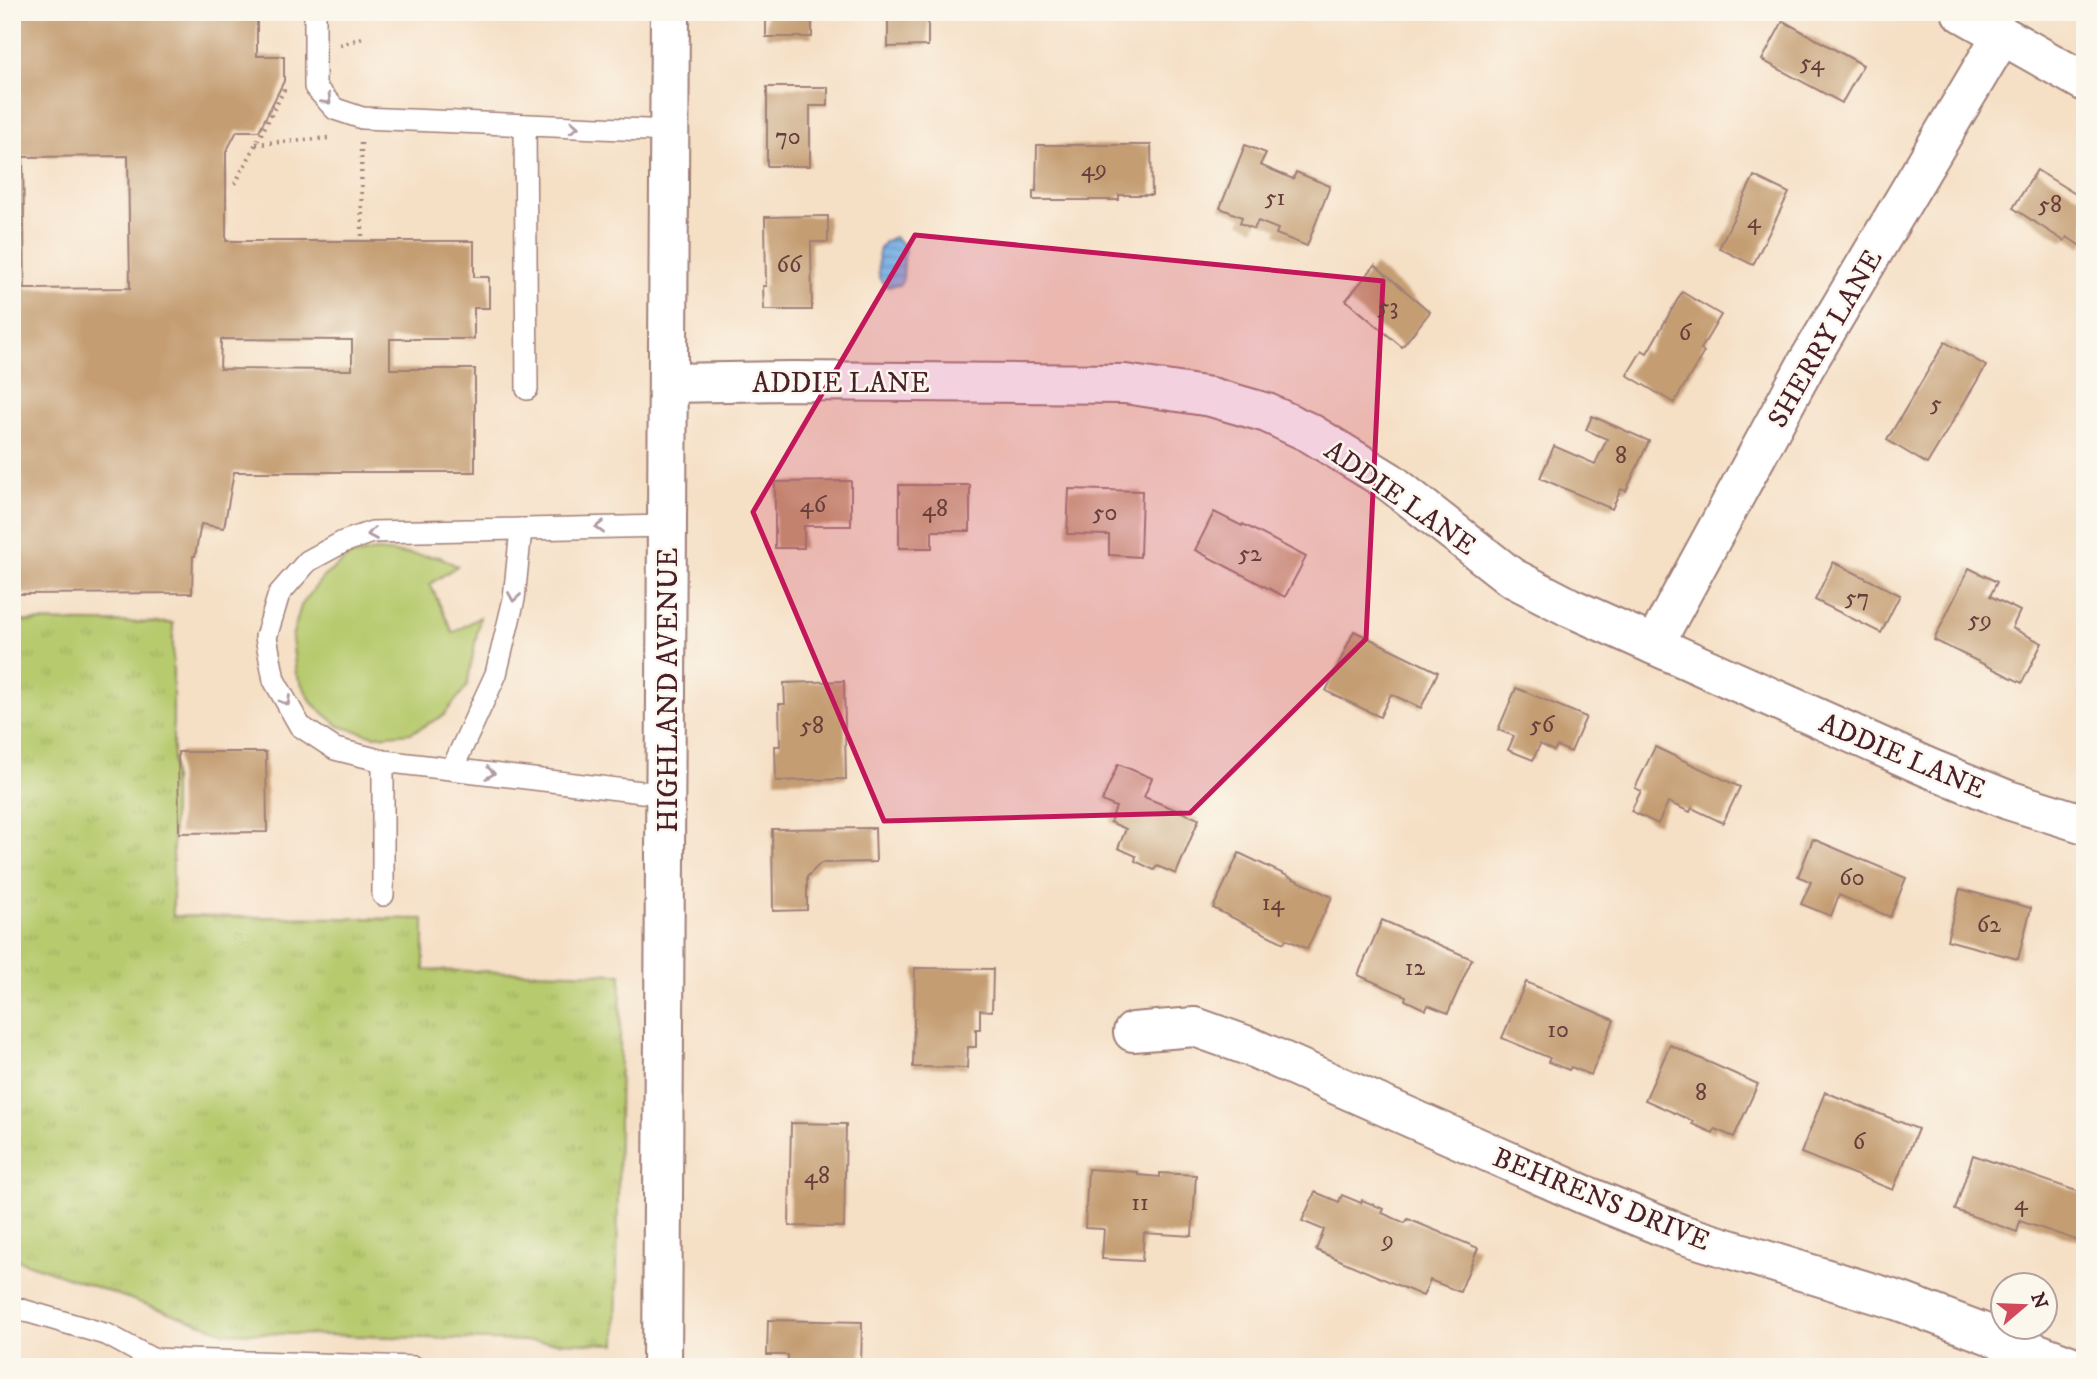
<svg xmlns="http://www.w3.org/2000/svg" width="2097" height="1379" viewBox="0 0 2097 1379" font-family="'IM FELL DW Pica',serif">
  <defs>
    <pattern id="park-tufts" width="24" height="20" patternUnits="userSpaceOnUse" patternTransform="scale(1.75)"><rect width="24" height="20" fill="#b7ca6e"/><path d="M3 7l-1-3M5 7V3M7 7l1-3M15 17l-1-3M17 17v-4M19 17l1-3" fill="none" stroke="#9fad5f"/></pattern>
    <pattern id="water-rules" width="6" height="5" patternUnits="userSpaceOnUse" patternTransform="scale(1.75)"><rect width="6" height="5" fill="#75aee5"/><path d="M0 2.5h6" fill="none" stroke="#628dba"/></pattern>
  </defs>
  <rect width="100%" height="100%" fill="#fbf7ec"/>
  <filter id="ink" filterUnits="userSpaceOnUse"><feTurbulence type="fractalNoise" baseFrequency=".0143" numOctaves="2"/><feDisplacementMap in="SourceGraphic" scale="14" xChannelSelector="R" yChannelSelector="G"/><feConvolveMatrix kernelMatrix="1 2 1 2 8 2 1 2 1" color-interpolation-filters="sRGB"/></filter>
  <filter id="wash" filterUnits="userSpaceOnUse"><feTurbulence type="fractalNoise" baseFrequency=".00686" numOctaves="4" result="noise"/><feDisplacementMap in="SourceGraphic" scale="28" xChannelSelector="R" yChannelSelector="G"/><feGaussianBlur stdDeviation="1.57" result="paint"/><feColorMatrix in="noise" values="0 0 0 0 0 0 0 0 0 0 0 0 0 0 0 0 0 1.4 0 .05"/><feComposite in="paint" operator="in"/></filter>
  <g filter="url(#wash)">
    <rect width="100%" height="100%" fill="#f5dfc5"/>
    <polygon fill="#b7ca6e" stroke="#80744c" stroke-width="2" points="376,551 440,557 457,566 430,584 453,633 480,617 467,686 443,716 411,733 375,736 339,726 313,704 296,674 292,637 301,606 323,577 350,556"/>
    <polygon fill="url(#park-tufts)" stroke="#80744c" stroke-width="2" points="12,621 173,623 173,916 424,919 424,970 621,974 616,1344 225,1332 12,1258"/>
    <path fill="url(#water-rules)" stroke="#606688" stroke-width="2" d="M 894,237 L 905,246 L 903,279 L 900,285 L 887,287 L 879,278 C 879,259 873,245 894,237 Z"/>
    <g id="blocks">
      <g fill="#c49d72" fill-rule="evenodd">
        <path d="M 12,12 L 257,12 L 257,56 L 284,56 L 284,81 L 259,131 L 237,131 L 226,152 L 226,241 L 474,241 L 474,277 L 489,277 L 489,308 L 474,308 L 474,339 L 390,339 L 390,369 L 475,369 L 475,472 L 234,472 L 224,528 L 201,524 L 195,556 L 193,556 L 192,593 L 12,594 L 12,490 L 17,490 L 17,412 L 12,412 ZM 128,156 L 130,288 L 25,289 L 23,157 ZM 221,339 L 352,340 L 352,370 L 220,369 Z"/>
        <rect x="766" y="12" width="46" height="25"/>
        <polygon points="888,12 928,12 928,46 888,47"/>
        <polygon points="1783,21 1863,65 1842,103 1762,60"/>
        <polygon points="767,87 828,87 828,106 810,106 810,166 767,166"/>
        <polygon points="1037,145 1151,145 1152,195 1119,195 1119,200 1033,200 1033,191 1036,191"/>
        <polygon points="1245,145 1266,153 1260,165 1293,179 1296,172 1330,186 1307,246 1276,234 1278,229 1258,221 1254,229 1240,223 1242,217 1220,208"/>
        <polygon points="2037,170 2085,200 2085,243 2082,247 2067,237 2064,241 2013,208"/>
        <polygon points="1754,176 1789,193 1753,265 1719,248"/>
        <polygon points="828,216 828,242 811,242 812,310 764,310 763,286 766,286 765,217"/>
        <polygon points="1375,265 1430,312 1402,347 1346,300"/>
        <polygon points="1682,292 1721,315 1701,349 1704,352 1674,403 1627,375 1642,350 1647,353"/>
        <polygon points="1945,342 1986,366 1927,464 1887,440"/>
        <polygon points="1592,416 1649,441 1626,491 1621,489 1612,509 1540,478 1554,446 1595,464 1607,439 1586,430"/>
        <polygon points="851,481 851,526 804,526 804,548 775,548 775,482"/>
        <polygon points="899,485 970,485 970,531 932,531 932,548 899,548"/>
        <polygon points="1069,489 1142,491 1140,557 1109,555 1109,535 1067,534"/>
        <polygon points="1214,512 1242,526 1243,524 1306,557 1285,597 1195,550"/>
        <polygon points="1833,562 1900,595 1881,633 1815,600"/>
        <polygon points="1969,568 1997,582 1990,596 2020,611 2012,628 2042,643 2022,683 1934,640"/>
        <polygon points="1354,631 1438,672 1421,708 1391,694 1380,717 1326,691"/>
        <polygon points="844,681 846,779 776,781 775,746 780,746 779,704 785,704 784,683"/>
        <polygon points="1516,688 1586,717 1571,752 1557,746 1554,751 1540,744 1533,760 1508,750 1514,736 1498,730"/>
        <polygon points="1655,747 1740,787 1723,823 1692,808 1690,812 1668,802 1658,824 1631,811 1641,791 1635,788"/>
        <polygon points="178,752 266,752 267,832 179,833"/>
        <polygon points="1118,764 1152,778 1144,797 1199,819 1176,874 1157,866 1154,870 1135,861 1136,856 1118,848 1126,829 1110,822 1116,807 1102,801"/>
        <polygon points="875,828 876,862 821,863 807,877 807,910 773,911 772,829"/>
        <polygon points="1813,839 1906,878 1890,917 1839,895 1831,916 1801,904 1811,882 1798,876"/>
        <polygon points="1239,853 1332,897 1307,949 1286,939 1284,943 1213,908"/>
        <polygon points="1960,889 2031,908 2018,959 1947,940"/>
        <polygon points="1382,920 1472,959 1448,1013 1428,1005 1426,1010 1405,1000 1406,996 1358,975"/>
        <polygon points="915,968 993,969 992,1011 980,1010 980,1029 976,1029 976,1047 968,1047 967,1068 913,1067"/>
        <polygon points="1526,982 1614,1020 1591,1075 1571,1067 1569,1070 1548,1062 1550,1058 1502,1038"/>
        <polygon points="1670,1045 1758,1084 1734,1137 1715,1129 1713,1133 1692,1124 1693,1121 1645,1100"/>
        <polygon points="1825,1092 1918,1129 1893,1190 1801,1153"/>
        <polygon points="791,1123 846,1124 844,1227 789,1226"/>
        <polygon points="1973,1155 2085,1194 2085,1233 2082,1242 2020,1221 2017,1232 1955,1210"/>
        <polygon points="1088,1169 1138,1172 1138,1175 1160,1177 1160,1173 1196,1175 1192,1236 1144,1233 1142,1261 1102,1259 1104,1229 1085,1228"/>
        <polygon points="1315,1192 1339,1202 1342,1195 1361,1203 1362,1200 1384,1209 1382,1213 1405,1223 1408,1219 1478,1248 1460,1292 1430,1280 1423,1296 1316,1250 1324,1230 1302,1221"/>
        <polygon points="768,1320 862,1322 861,1367 788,1367 788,1355 767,1355"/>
      </g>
    </g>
  </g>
  <g filter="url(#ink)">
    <use href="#blocks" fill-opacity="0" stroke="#a07f78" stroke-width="2"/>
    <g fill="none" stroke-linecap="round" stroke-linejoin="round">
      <g stroke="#a07f78" stroke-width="24">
        <g id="lane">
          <polyline points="315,12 315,87 335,109 362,118 669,131"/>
          <polyline points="525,125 527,389"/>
          <polyline points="383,761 383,895"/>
          <polyline points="452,769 496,674 514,599 521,529"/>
          <polyline points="667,795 383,761 335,749 300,726 274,680 266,637 279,594 308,561 343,542 372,532 668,526"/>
          <polyline points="12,1307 108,1335 152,1359 414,1367"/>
        </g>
      </g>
      <g stroke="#a07f78" stroke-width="42">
        <g id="street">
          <polyline points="1961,12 2085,82"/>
          <polyline points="668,383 792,381 1125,384 1211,397 1267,413 1310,433 1390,482 1511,577 1569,607 1927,767 2008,800 2085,824"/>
          <polyline points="1654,645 1806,365 2002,35"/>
          <polyline points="1133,1032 1195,1027 1251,1047 1585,1195 1681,1234 1899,1301 2075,1367"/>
        </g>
      </g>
      <g stroke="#a07f78" stroke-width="42">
        <polyline id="secondary" points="662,1367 670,12"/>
      </g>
      <g stroke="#a07f78" stroke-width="4.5" stroke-dasharray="2 5" stroke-linecap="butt">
        <polyline points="340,45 366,37"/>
        <polyline points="361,143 362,236"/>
        <polyline points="256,144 329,138"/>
        <polyline points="235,184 286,86"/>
      </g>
      <use href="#lane" stroke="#fff" stroke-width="21"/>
      <use href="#street" stroke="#fff" stroke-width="38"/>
      <use href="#secondary" stroke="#fff" stroke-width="38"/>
    </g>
    <defs><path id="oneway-chevron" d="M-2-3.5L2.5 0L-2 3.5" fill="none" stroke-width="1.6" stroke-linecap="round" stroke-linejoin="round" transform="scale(1.75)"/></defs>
    <g stroke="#ae9aa0">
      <use href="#oneway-chevron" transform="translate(327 100) rotate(46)"/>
      <use href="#oneway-chevron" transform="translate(574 127) rotate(3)"/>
      <use href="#oneway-chevron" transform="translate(600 527) rotate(179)"/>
      <use href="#oneway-chevron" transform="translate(372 534) rotate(170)"/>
      <use href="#oneway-chevron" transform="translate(514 597) rotate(99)"/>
      <use href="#oneway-chevron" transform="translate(286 701) rotate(60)"/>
      <use href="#oneway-chevron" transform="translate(490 773) rotate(7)"/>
    </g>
  </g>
  <path fill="#c2185b" fill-opacity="0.2" stroke="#c2185b" stroke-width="5" stroke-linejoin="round" d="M 915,235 L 1383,281 L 1366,639 L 1190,813 L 884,821 L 753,512 Z"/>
  <g text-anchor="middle" stroke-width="5" stroke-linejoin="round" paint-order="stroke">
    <g font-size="24" fill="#683e3d">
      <text x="1812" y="70">54</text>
      <text x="788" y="144">70</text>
      <text x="1094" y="176">49</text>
      <text x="1275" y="205">51</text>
      <text x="2050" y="212">58</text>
      <text x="1754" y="228">4</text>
      <text x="789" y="272">66</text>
      <text x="1388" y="314">53</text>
      <text x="1685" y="340">6</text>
      <text x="1936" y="411">5</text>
      <text x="1621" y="463">8</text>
      <text x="813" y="512">46</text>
      <text x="935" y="516">48</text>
      <text x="1105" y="520">50</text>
      <text x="1250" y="561">52</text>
      <text x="1857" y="605">57</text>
      <text x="1980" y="627">59</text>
      <text x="1542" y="732">56</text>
      <text x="812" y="733">58</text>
      <text x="1852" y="885">60</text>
      <text x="1273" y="910">14</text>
      <text x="1989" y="932">62</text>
      <text x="1415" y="975">12</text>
      <text x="1558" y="1037">10</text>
      <text x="1701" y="1100">8</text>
      <text x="1859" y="1149">6</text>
      <text x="817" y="1183">48</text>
      <text x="1140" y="1210">11</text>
      <text x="2021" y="1210">4</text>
      <text x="1388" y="1247">9</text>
    </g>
    <g font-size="28" fill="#4a1f2b" stroke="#fbf7ec">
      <text transform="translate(1824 338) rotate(-60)" y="10">SHERRY LANE</text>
      <text x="841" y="392">ADDIE LANE</text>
      <text transform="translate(1401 497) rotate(35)" y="10">ADDIE LANE</text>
      <text transform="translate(667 690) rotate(-90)" y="10">HIGHLAND AVENUE</text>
      <text transform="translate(1903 755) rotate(23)" y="10">ADDIE LANE</text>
      <text transform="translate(1602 1198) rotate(22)" y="10">BEHRENS DRIVE</text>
    </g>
  </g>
  <rect width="2097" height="1379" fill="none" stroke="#fbf7ec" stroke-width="42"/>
  <g transform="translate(2024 1306) rotate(71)"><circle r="33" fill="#fbf7ec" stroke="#b4a19f" stroke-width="2"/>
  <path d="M0-5L12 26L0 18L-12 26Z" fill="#d1495b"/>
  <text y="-10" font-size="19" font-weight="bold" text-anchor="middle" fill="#4a1f2b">N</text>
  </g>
</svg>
